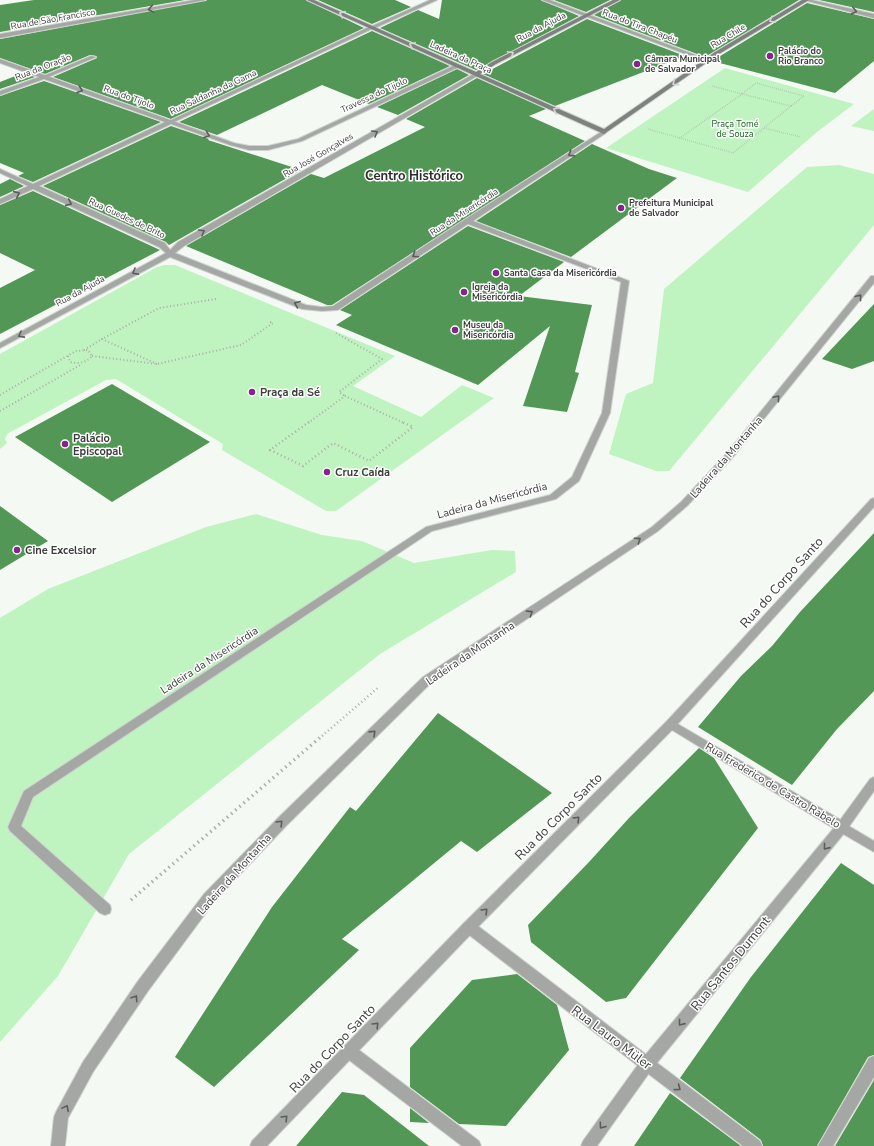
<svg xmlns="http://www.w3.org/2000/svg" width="874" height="1146" viewBox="0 0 874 1146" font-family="'Nunito Sans',sans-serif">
  <rect width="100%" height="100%" fill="#f4f9f4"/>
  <g fill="#bff3bf">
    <polygon points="725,68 854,104 817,132 748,192 606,148"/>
    <polygon points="874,109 874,131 851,126"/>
    <polygon points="839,165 874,174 874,225 669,471 656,471 609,454 626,394 653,383 664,289 807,167"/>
    <polygon points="165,265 175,265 395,356 353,386 421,417 462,385 494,398 336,511 326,511 222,450 223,444 116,379 106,380 7,434 5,439 7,443 0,449 0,354 157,267"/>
    <polygon points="256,514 322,535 362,541 414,563 492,550 515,551 516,572 380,654 129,854 58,976 0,1042 0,618 48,589 206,527"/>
  </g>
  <g fill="#529755">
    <polygon points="34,0 185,0 0,32 0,5"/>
    <polygon points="207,0 306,0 364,28 171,119 53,77 97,58 96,56 90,55 45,74 0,58 0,39"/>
    <polygon points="318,0 395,0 411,7 372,24"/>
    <polygon points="442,0 541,0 579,16 476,70 380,28 418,10 439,19"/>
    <polygon points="554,0 610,0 586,12"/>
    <polygon points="621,0 799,0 705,57 594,15"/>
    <polygon points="819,0 874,0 874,12"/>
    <polygon points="807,3 874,19 874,61 835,93 712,61"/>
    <polygon points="587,19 685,56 555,106 483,74"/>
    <polygon points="372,31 450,66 369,104 322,85 217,135 179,122"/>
    <polygon points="457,69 469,75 398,115 377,107"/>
    <polygon points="23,73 35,77 0,89 0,82"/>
    <polygon points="477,78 546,109 529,116 585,141 332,305 327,305 186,246 311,174 324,178 425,127 406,119"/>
    <polygon points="44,81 161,122 33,182 18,176 24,173 0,163 0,96"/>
    <polygon points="171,126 209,139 208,140 301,170 169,245 166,242 43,186"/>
    <polygon points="592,144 649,169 677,178 571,257 476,221"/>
    <polygon points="10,179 24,186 0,197 0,184"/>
    <polygon points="33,191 160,250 0,334 0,288 35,270 0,253 0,205"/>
    <polygon points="468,226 564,262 519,296 592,305 575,372 579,373 567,412 523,406 550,326 478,385 336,325 352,315 340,310"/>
    <polygon points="874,304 874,361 852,369 822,359"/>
    <polygon points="112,384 210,442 112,502 15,437"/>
    <polygon points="0,506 48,541 0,570"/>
    <polygon points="874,533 874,691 837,729 792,785 698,727 741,676 772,646 800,612"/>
    <polygon points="438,713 552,793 477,852 461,841 342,939 359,950 214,1087 175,1057 272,907 350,807 356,811"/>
    <polygon points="699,748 714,758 758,828 626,998 606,1002 531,942 528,925 589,862 629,818"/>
    <polygon points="841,863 874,885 874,1055 868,1057 817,1146 763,1146 761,1140 680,1078 751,977"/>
    <polygon points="517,974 557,1005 569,1050 506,1126 459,1124 410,1087 410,1048 472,980"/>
    <polygon points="874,1080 874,1146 835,1146"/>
    <polygon points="342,1092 364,1095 429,1146 296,1146"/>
    <polygon points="670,1093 741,1146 634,1146"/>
    <polygon points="410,1108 429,1123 410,1122"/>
  </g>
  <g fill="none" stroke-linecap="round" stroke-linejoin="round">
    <g stroke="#cfd3cf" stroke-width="2">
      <g id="service">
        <polygon points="371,26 376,27 172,123 167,122"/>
        <polygon points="91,56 96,57 46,78 41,77"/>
      </g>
    </g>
    <g stroke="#cfd3cf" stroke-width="2">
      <g id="pedestrian">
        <polygon points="671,720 846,823 848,827 846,831 842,832 838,831 667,727 665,724 667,721"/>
        <polygon points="469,921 474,923 652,1059 654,1064 652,1069 647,1071 642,1069 464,931 462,927 464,923"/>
        <polygon points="350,1045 355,1047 479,1141 481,1146 462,1146 345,1057 343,1052 345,1047"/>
        <polygon points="874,1056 874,1077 833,1146 818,1146 869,1058"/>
      </g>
    </g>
    <g stroke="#cfd3cf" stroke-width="2">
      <g id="minor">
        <polygon points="194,0 206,0 0,38 0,34"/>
        <polygon points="430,0 437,0 375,28 370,27"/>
        <polygon points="542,0 550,0 709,60 704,61"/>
        <polygon points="803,0 812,0 874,14 874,18"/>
        <polygon points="0,59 234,143 249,146 268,146 298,139 455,65 459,65 459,67 302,141 268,150 249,150 230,145 171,124 39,186 165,243 170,250 178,242 477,72 479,73 479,75 184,246 175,253 306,305 322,307 333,306 464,220 604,130 606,131 606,133 473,221 629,281 610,413 579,481 556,499 432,531 33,797 21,826 110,905 111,909 110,913 105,915 100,913 10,831 8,827 24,791 426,527 550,495 572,477 602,413 621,282 468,224 338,310 322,311 302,309 170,257 0,348 0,343 166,253 159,247 33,189 0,204 0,199 28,186 0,173 0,169 33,184 165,122 44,79 0,95 0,91 39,77 0,63"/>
        <polygon points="874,498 874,507 675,727 474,931 267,1146 250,1146 252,1141 464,923 667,721 871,499"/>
        <polygon points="842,822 874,841 874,852 838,831 836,827 838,823"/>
        <polygon points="647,1057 652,1059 760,1141 762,1146 743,1146 642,1069 640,1064 642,1059"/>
      </g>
    </g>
    <g stroke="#cfd3cf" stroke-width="2">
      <g id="tertiary">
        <polygon points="871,276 874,276 874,283 733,457 687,506 658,531 431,683 286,826 214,902 148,991 93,1072 68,1118 65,1146 51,1146 54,1117 56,1112 83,1062 138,981 204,894 278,818 423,677 652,527 681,502 727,453"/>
        <polygon points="874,777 874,791 846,831 652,1069 597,1146 581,1146 583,1141 642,1059 838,823 870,779"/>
      </g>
    </g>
    <g stroke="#cfd3cf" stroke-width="2">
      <polygon id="secondary" points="307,0 314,0 476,72 492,62 613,0 620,0 496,64 480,74 604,129 715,52 802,0 809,0 719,54 604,134"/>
    </g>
    <g stroke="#abafab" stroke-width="1.5" stroke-dasharray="0.5 1.5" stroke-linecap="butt">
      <polyline points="712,86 742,94 756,83 804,96 791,106"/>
      <polygon points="742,94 791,106 733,153 680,138"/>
      <polyline points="764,128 801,137"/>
      <polyline points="648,129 680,138"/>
    </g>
    <g stroke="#abafab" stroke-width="2" stroke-dasharray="1 2.5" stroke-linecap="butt">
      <polyline points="336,333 382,359 339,392 345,396"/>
      <polyline points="84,350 102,339"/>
      <polyline points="92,356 157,364 241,345 273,323 270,322"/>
      <polyline points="157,364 102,339 159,308 216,299"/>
      <path d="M 0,395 L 76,351 L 88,350 L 92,356 C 86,363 79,364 70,362 L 68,356"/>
      <polyline points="0,411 82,364"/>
      <polyline points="308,423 345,396 404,423"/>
    </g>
    <g stroke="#abafab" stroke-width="2.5" stroke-dasharray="1 3" stroke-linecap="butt">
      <polyline points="309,422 270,450 303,466 333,443 369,461 413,427 402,422"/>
      <polyline points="322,736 379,687"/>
    </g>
    <polyline stroke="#abafab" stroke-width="3.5" stroke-dasharray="1.5 4" stroke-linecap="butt" points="131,900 323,735"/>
    <use href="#service" fill="#a5a7a5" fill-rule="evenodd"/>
    <use href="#pedestrian" fill="#a5a7a5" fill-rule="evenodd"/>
    <use href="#minor" fill="#a5a7a5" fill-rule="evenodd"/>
    <use href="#tertiary" fill="#a5a7a5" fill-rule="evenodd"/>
    <use href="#secondary" fill="#7e817e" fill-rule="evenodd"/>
  </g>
  <defs><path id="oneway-chevron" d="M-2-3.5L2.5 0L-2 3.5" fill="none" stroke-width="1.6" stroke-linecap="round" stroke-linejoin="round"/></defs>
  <g stroke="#5b5d5b">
    <use href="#oneway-chevron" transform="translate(151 9) rotate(170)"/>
    <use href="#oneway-chevron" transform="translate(854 11) rotate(13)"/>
    <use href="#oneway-chevron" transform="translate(80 90) rotate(20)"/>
    <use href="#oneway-chevron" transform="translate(375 133) rotate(-30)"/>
    <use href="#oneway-chevron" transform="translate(207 135) rotate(20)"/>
    <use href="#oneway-chevron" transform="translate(571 154) rotate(147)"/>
    <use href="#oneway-chevron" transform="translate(17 194) rotate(-24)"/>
    <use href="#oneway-chevron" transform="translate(69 203) rotate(24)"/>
    <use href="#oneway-chevron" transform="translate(202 232) rotate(-30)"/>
    <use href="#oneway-chevron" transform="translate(415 255) rotate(146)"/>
    <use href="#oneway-chevron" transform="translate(135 272) rotate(151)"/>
    <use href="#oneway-chevron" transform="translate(859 297) rotate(-52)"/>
    <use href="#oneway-chevron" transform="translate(297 304) rotate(-158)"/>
    <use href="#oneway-chevron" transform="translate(21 335) rotate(151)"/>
    <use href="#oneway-chevron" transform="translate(777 398) rotate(-50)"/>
    <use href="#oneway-chevron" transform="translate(638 540) rotate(-34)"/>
    <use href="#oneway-chevron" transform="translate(530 613) rotate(-33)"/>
    <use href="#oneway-chevron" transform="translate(373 733) rotate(-44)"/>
    <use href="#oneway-chevron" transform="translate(577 819) rotate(-45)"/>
    <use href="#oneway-chevron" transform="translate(280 823) rotate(-46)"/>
    <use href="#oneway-chevron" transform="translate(826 847) rotate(129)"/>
    <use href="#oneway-chevron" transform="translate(485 911) rotate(-45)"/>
    <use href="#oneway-chevron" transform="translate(135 998) rotate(-56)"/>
    <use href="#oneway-chevron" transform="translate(681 1023) rotate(129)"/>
    <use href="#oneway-chevron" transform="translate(376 1025) rotate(-46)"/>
    <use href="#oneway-chevron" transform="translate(678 1088) rotate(37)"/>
    <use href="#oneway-chevron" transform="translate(66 1108) rotate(-62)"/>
    <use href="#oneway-chevron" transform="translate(285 1118) rotate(-45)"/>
    <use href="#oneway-chevron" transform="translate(602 1126) rotate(126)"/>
  </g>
  <g stroke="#d2d3d2">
    <use href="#oneway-chevron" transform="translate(342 14) rotate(-157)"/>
    <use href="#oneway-chevron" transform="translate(772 20) rotate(149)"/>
    <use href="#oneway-chevron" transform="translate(412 45) rotate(-155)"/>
    <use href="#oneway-chevron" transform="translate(511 54) rotate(-28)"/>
    <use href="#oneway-chevron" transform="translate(675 83) rotate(144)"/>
    <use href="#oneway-chevron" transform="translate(556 110) rotate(-155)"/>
  </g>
  <g fill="#86248d" stroke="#fff" stroke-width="1.5">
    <circle cx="770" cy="56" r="4"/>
    <circle cx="637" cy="64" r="4"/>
    <circle cx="621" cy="208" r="4"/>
    <circle cx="496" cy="273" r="4"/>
    <circle cx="464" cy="292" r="4"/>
    <circle cx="455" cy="330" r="4"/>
    <circle cx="252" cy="392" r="4"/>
    <circle cx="65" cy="444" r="4"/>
    <circle cx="327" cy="472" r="4"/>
    <circle cx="17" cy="550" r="4"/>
  </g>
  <g text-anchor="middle" stroke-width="3" stroke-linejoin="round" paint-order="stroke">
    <g font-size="9" fill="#3b3d3b" stroke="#fff">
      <text transform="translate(53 19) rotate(-10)" y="3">Rua de São Francisco</text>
      <text transform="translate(640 26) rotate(21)" y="3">Rua do Tira Chapéu</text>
      <text transform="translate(541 27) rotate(-28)" y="3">Rua da Ajuda</text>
      <text transform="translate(728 36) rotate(-31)" y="3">Rua Chile</text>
      <text transform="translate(461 57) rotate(24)" y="3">Ladeira da Praça</text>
      <text transform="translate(43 67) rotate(-21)" y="3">Rua da Oração</text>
      <text transform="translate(213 92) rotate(-25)" y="3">Rua Saldanha da Gama</text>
      <text transform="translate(374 95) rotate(-25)" y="3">Travessa do Tijolo</text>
      <text transform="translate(129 97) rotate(20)" y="3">Rua do Tijolo</text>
      <text transform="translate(318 155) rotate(-30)" y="3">Rua José Gonçalves</text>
      <text transform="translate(464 212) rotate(-33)" y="3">Rua da Misericórdia</text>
      <text transform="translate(127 218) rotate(25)" y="3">Rua Guedes de Brito</text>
      <text transform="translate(80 291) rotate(-29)" y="3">Rua da Ajuda</text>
    </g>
    <g font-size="9" font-weight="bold" fill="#3b3d3b" stroke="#fff" text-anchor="start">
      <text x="778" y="54">Palácio do<tspan x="778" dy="10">Rio Branco</tspan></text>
      <text x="645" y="62">Câmara Municipal<tspan x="645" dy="10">de Salvador</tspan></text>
      <text x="629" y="206">Prefeitura Municipal<tspan x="629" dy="10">de Salvador</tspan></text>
      <text x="504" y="276">Santa Casa da Misericórdia</text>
      <text x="472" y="290">Igreja da<tspan x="472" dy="10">Misericórdia</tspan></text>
      <text x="463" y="328">Museu da<tspan x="463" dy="10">Misericórdia</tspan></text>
    </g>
    <g font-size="9" fill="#196222" stroke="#fff">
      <text x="735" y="127">Praça Tomé<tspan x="735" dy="10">de Souza</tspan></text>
    </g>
    <g font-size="11" font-weight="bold" fill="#3b3d3b" stroke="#fff" text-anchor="start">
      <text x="260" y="396">Praça da Sé</text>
      <text x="73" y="442">Palácio<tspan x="73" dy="13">Episcopal</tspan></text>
      <text x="335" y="476">Cruz Caída</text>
      <text x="25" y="554">Cine Excelsior</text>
    </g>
    <g font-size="11" fill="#3b3d3b" stroke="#fff">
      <text transform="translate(726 457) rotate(-49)" y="4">Ladeira da Montanha</text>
      <text transform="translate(492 500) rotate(-15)" y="4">Ladeira da Misericórdia</text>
      <text transform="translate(470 653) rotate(-34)" y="4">Ladeira da Montanha</text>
      <text transform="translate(209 660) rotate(-33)" y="4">Ladeira da Misericórdia</text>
      <text transform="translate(773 785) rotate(31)" y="4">Rua Frederico de Castro Rabelo</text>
      <text transform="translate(234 874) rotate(-48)" y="4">Ladeira da Montanha</text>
    </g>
    <g font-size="13" font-weight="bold" fill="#2a2d2a" stroke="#fff">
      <text x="414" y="180">Centro Histórico</text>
    </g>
    <g font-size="13" fill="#3b3d3b" stroke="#fff">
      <text transform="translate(781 582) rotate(-48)" y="5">Rua do Corpo Santo</text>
      <text transform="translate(558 816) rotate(-45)" y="5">Rua do Corpo Santo</text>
      <text transform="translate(730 963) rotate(-51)" y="5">Rua Santos Dumont</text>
      <text transform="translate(612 1037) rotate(37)" y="5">Rua Lauro Müler</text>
      <text transform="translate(332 1048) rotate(-46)" y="5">Rua do Corpo Santo</text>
    </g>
  </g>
</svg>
